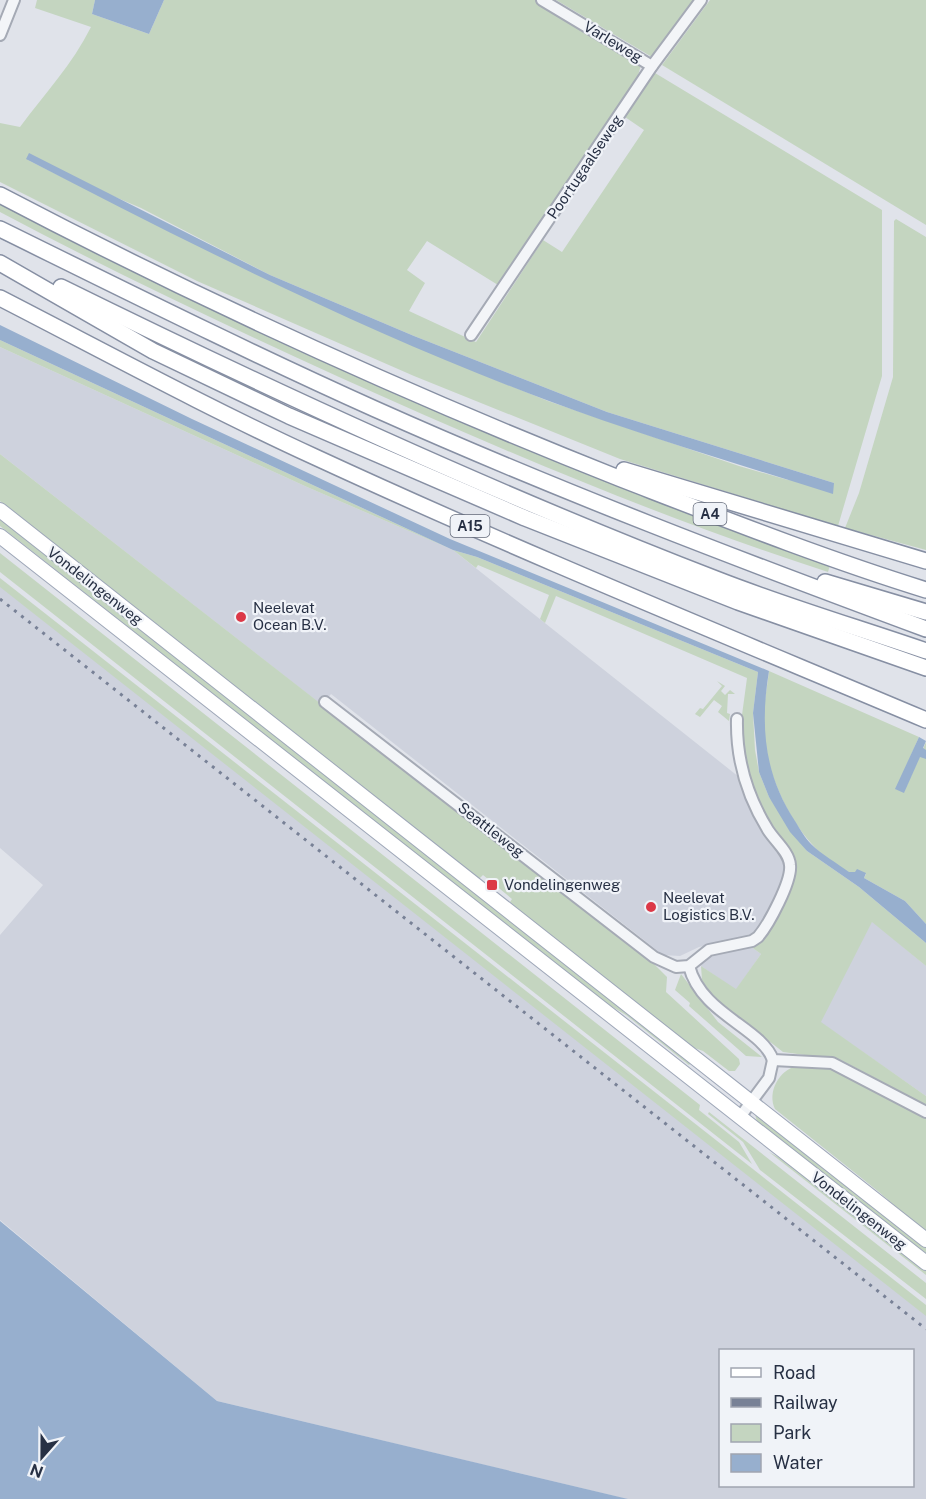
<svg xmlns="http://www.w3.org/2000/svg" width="926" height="1499" viewBox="0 0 926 1499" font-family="'Public Sans',sans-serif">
  <rect width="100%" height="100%" fill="#e0e3ea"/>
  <g fill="#ced2dd" fill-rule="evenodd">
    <polygon points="0,347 307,487 453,550 739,777 785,859 785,878 759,929 748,937 699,947 680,956 663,955 331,694 322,705 0,454"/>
    <path d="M 0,580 L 667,1107 L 926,1307 L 926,1499 L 627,1499 L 217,1401 L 0,1220 L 0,935 L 43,885 L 0,848 ZM 720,1350 L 912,1350 L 912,1486 L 720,1486 Z"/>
    <polygon points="872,921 926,966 926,1096 820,1022"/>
    <polygon points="750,946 761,954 736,990 701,966 709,953"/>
  </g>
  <g fill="#c4d5c0" fill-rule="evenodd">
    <path d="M 37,0 L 95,0 L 92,14 L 149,34 L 164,0 L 536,0 L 641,65 L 637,79 L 498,285 L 427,241 L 407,270 L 425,283 L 409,311 L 476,342 L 543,240 L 562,252 L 644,130 L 625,117 L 655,73 L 882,210 L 882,376 L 838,526 L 620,459 L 414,376 L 197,281 L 0,182 L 0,123 L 20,127 C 45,93 72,65 91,27 L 35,8 ZM 26,159 L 141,208 L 270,275 L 414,336 L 607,412 L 834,483 L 788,480 L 739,466 L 548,401 L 486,376 L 281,286 Z"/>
    <polygon points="556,0 695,0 652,57"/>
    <polygon points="710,0 926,0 926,225 662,65"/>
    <path d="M 0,204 C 268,344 545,464 830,565 L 828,572 C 661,518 499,449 339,377 C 225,325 111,271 0,212 Z"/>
    <polygon points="896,219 926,237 926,550 845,528 859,493 893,377 894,221"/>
    <polygon points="0,340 453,550 477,557 758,672 753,713 755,750 759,772 769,797 807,851 859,887 926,943 926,966 872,922 821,1022 926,1096 926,1105 841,1060 783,1052 714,998 702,980 701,966 736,989 761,954 750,946 796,869 794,858 761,807 744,760 742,715 747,678 556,596 545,623 540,619 549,595 478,565 476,568 453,550 307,487 0,347"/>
    <polygon points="0,454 650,960 667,977 666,992 739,1059 740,1064 735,1071 729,1071 703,1051 686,1045 534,925 510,902 512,899 483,875 479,879 460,867 9,511 0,501"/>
    <polygon points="0,518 691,1063 689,1065 626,1015 599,999 18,540 0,526"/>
    <polygon points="0,553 700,1105 699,1110 739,1142 752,1164 0,572"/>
    <polygon points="0,578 926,1305 926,1316 0,587"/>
    <path d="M 769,671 L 919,737 L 896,789 L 904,792 L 926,742 L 926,924 L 905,901 L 864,878 L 866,874 C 860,873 852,874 848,872 C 799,849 765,778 763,726 C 763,707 767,689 769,671 Z"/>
    <polygon points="717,681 725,686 721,691 725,695 730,690 735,694 728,694 727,713 730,714 729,721 718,712 722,706 714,700 700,717 695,714 700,708 703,709 722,686"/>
    <polygon points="681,974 718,1022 762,1057 746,1056 689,1006 690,1003 675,990"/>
    <path d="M 797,1066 L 837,1069 L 926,1118 L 926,1233 L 879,1192 L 775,1109 C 767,1092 779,1070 797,1066 Z"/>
    <polygon points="709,1112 926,1283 926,1299 760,1170 743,1142 708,1114"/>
    <polygon points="755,1114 926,1247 926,1257 757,1122"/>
    <polygon points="769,1152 789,1163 926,1271 926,1275"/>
  </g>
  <g fill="#97afce">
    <polygon points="95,0 164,0 149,34 92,14"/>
    <path d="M 29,153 L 270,275 L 414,336 L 607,412 L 834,483 L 833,494 C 738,464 643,436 549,401 C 369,334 196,247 26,159 Z"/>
    <path d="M 0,325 L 192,419 L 450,539 L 769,671 C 760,725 764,774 795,821 C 800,829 805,838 811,844 C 822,855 837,863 849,872 L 855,872 L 857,869 L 866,873 L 864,878 L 905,901 L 926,924 L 926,943 L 859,887 L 807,851 L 790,832 L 769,797 L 759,772 L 753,713 L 758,672 L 477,557 L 453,550 L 0,340 Z"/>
    <polygon points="919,737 926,741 923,748 926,750 926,759 920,757 904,793 895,789"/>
    <polygon points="0,1221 217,1401 628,1499 0,1499"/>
  </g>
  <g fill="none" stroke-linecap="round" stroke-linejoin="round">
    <g stroke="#a5aab5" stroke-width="14">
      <g id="minor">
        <polyline points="542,0 652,66"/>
        <polyline points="0,35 14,0"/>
        <polyline points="471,335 652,66 701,0"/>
        <path d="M 325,702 L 654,957 L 676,967 L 689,966 L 709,950 L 752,941 L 758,937 C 769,924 792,881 790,865 C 789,852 775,841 768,830 C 747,796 736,760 737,719"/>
        <path d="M 689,966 C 701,1014 762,1028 773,1060 L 832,1063 L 926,1112"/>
        <polyline points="740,1117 769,1078 773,1060"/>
      </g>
    </g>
    <g stroke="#9ea7b8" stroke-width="16">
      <g id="major">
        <polyline points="0,510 926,1240"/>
        <polyline points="0,536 926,1263"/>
      </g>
    </g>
    <g stroke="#868fa3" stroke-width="18">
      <g id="highway">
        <path d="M 0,195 C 202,301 409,395 621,479 C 722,518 823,558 926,590"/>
        <path d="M 0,229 C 124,290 248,352 375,409 C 556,490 740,560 926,629"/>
        <polyline points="0,263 153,351 289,416 525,518 738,602 926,668"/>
        <path d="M 61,287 C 276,393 493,493 716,579 C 785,606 856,627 926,651"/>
        <path d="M 0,298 C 105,352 208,408 315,457 C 516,550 722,634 926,720"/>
        <polyline points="624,470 926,561"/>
        <polyline points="825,582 926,612"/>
      </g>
    </g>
    <use href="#minor" stroke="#f3f5f8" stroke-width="10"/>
    <use href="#major" stroke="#fff" stroke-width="14"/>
    <use href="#highway" stroke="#fff" stroke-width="15"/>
    <polyline stroke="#788196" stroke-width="3" stroke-dasharray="3 6" stroke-linecap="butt" points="0,599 926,1329"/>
  </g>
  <g fill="#dc3847" stroke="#f0f3f8" stroke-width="2">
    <circle cx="241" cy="617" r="6"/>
    <rect x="486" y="879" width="12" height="12" rx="3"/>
    <circle cx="651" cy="907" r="6"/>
  </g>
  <g text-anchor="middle" stroke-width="4.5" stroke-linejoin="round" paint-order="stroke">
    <g fill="#f0f3f8" stroke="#636a7a" stroke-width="1.5">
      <rect x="693.5" y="503" width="33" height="22" rx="4.5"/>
      <rect x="450.5" y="515" width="39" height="22" rx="4.5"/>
    </g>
    <g font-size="14" font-weight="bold" fill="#273044">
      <text x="710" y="519">A4</text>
      <text x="470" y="531">A15</text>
    </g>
    <g font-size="15" fill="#273044" stroke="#f0f3f8">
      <text transform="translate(613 42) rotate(31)" y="5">Varleweg</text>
      <text transform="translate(585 167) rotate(-56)" y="5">Poortugaalseweg</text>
      <text transform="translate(95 586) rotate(38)" y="5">Vondelingenweg</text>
      <text transform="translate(491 830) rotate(38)" y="5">Seattleweg</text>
      <text transform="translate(859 1211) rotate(38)" y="5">Vondelingenweg</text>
    </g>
    <g font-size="15" fill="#273044" stroke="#f0f3f8" text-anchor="start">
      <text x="253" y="613">Neelevat<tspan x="253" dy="17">Ocean B.V.</tspan></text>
      <text x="504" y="890">Vondelingenweg</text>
      <text x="663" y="903">Neelevat<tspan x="663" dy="17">Logistics B.V.</tspan></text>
    </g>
  </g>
  <rect x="719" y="1349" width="195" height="138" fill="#f0f3f8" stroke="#a0a5b0" stroke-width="1.5"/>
  <rect x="731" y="1368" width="30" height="9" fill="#ffffff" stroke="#a0a5b0" stroke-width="1.5"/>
  <text x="773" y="1379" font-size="18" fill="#273044">Road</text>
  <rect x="731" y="1398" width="30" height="9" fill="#788196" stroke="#a0a5b0" stroke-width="1.5"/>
  <text x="773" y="1409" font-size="18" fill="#273044">Railway</text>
  <rect x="731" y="1424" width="30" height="18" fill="#c4d5c0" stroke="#a0a5b0" stroke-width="1.5"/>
  <text x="773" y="1439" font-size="18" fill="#273044">Park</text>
  <rect x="731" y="1454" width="30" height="18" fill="#97afce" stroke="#a0a5b0" stroke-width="1.5"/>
  <text x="773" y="1469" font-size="18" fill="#273044">Water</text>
  <g transform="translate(42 1457) rotate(201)" stroke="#f0f3f8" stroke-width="4.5" paint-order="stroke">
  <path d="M0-4.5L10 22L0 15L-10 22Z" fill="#273044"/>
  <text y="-9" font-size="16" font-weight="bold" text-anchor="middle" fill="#273044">N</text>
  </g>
</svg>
